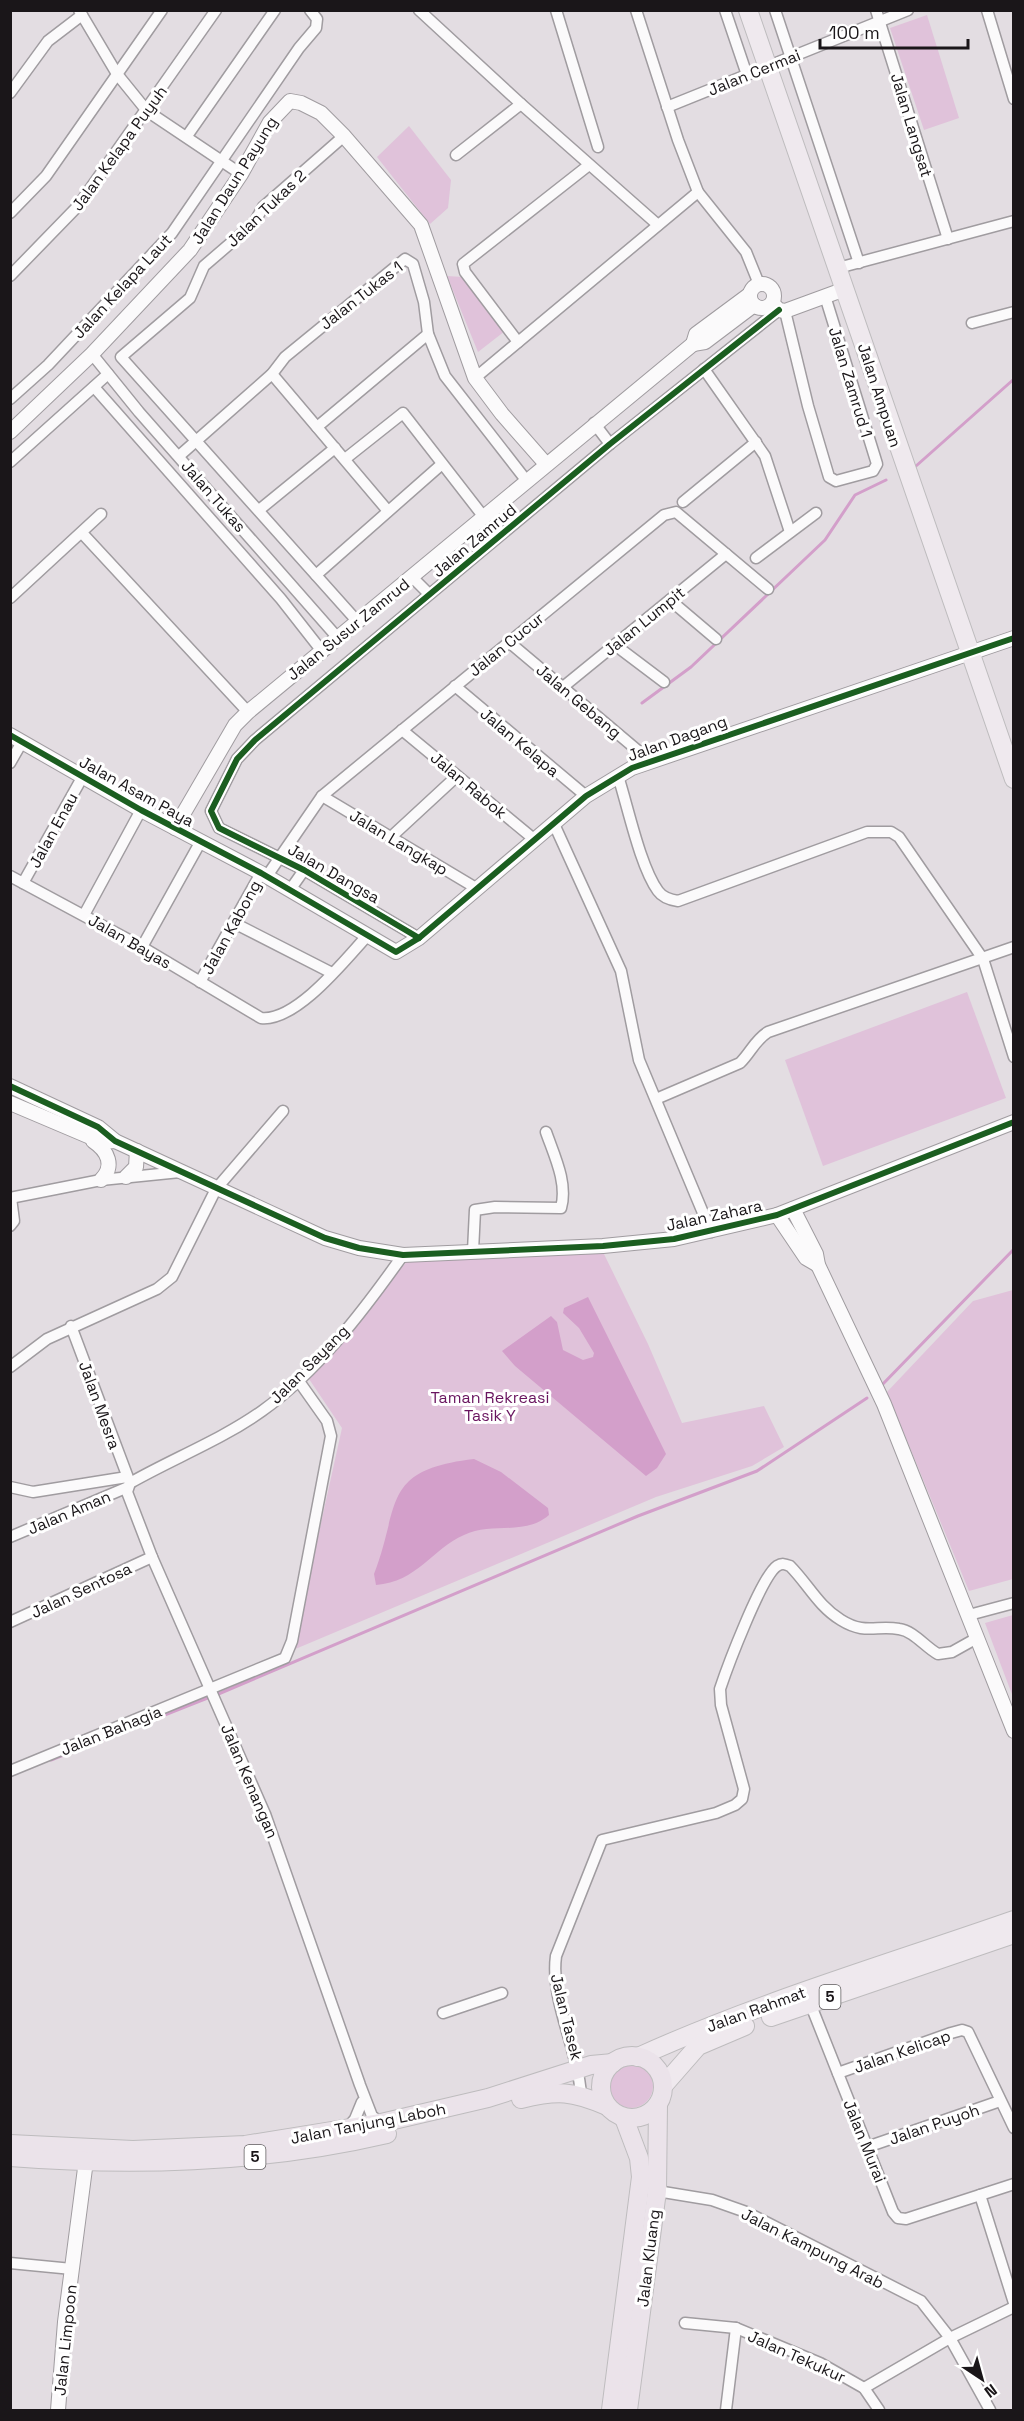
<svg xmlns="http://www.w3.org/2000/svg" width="1024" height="2421" viewBox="0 0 1024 2421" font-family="'Space Grotesk',sans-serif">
  <rect width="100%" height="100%" fill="#e3dde2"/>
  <g fill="#e0c2da">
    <polygon points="927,15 959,118 924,130 890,28"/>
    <polygon points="409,126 451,180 448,208 430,224 377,157"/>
    <polygon points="447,276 463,277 505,331 478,352"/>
    <polygon points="967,992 1006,1098 823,1166 785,1060"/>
    <polygon points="603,1252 648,1344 682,1423 764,1406 784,1447 752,1466 656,1497 293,1650 342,1428 309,1379 409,1259"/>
    <polygon points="1013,1290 1013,1579 969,1591 887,1392 973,1301"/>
    <polygon points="1013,1615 1014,1615 1013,1697 985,1623"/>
    <circle cx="631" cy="2086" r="22"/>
  </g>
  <g fill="#d39fca">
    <polygon points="588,1297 666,1454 657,1468 646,1476 515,1366 502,1351 551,1316 557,1322 563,1350 583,1360 593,1357 594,1353 579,1328 563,1313 564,1308"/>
    <path d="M 474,1459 L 501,1472 L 548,1508 L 549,1515 C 525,1536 491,1522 464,1535 C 432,1549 417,1582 376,1585 L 374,1574 C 401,1505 380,1470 474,1459 Z"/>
  </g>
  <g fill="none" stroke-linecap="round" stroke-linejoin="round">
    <g stroke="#d39fca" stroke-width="3">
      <polyline points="916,466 1014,379"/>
      <polyline points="642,703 691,667 825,540 855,495 886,480"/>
      <polyline points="881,1386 1014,1249"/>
      <polyline points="216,1695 638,1516 757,1471 867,1398"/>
      <polyline points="51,1760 210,1697"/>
    </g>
    <g stroke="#a09ca0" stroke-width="13">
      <g id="minor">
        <polyline points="79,10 117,74 147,111 241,174"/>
        <polyline points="419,10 521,104 658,225"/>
        <polyline points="556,10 598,147"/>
        <polyline points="636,10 678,140 698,192 746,252 759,284"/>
        <polyline points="725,10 747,75"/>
        <polyline points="775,10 859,263"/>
        <polyline points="876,10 948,239"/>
        <polyline points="987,10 1014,99"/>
        <polyline points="10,93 48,41 82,15"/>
        <polyline points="667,107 908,10"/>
        <polyline points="187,136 275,10"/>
        <polyline points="344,136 263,207 254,223 204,266 190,298 121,357 357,621"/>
        <polyline points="456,155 521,104"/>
        <polyline points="10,213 46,176 162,10"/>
        <polyline points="838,268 1014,221"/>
        <polyline points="10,276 78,206 216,10"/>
        <polyline points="785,311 808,406 829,477 836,481 873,471 877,464 825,296"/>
        <polyline points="972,323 1014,312"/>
        <polyline points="518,342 465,272 463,264 589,165"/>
        <polyline points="92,354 139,412 337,637"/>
        <polyline points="704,369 765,456 790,532"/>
        <polyline points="272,374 388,511"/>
        <polyline points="475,378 698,192"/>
        <polyline points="94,387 281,599 321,650"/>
        <polyline points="10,399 48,365 172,233 299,48 316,28 317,19 310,10"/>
        <polyline points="594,423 610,444"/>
        <polyline points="317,427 428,334"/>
        <polyline points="179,456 272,374 285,357 405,259 413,264 424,302 428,334 445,376 526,480"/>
        <polyline points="345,459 403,413 483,516"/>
        <polyline points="10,462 108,374"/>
        <polyline points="683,502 756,442"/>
        <polyline points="259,510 335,448"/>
        <polyline points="82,533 248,712"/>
        <polyline points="756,558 816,513"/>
        <polyline points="316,575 442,464"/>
        <polyline points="412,577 429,594"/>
        <polyline points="10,598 101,514"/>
        <polyline points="670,600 716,639"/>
        <polyline points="509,642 649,760"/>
        <polyline points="615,645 664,682"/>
        <polyline points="455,686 586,796"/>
        <polyline points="563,687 726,554"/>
        <polyline points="402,730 535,840"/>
        <polyline points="10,763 22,742"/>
        <path d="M 618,776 C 628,807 640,866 658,891 C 663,898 671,900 678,901 L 867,832 L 891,832 L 899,837 L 983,959 L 1014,1057"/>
        <polyline points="322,796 476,888"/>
        <polyline points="554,824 621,971 639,1060 711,1232"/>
        <polyline points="391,837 457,776"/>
        <path d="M 10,876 L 142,947 L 261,1018 C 296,1022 345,960 367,936"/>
        <polyline points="267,876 322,796 664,515 676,512 768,589"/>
        <polyline points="23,883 83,776"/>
        <polyline points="290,890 304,870"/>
        <polyline points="84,915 141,810"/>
        <polyline points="234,923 332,973"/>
        <polyline points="419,938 304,870 219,828 211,811 237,759 255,740 610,444 779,310"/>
        <polyline points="142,947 201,841"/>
        <polyline points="200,982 261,873"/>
        <path d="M 656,1099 L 740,1063 C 751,1052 755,1040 768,1032 L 1014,947"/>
        <polyline points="10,1198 101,1180 180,1172"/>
        <polyline points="10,1226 14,1221 11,1198"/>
        <path d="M 473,1251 L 475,1210 L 495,1207 L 561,1208 C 568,1183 554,1155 546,1132"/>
        <polyline points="71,1326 130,1483"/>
        <polyline points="10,1367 47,1339 157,1289 172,1277 216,1189 283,1111"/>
        <polyline points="130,1483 127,1492 152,1557 265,1814 360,2085 372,2116 381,2123"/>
        <path d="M 130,1483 C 174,1458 221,1440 262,1411 C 318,1371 364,1310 403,1255"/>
        <polyline points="10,1487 33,1492 127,1477"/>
        <polyline points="10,1537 128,1487"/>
        <polyline points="969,1615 1014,1603"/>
        <polyline points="10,1622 152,1557"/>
        <polyline points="10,1771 285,1658 292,1641 331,1436 327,1421 298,1380"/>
        <polyline points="810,2003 893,2212 898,2218 906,2219 1014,2184"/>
        <polyline points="443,2013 502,1993"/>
        <polyline points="838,2073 951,2033 962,2030 968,2032 1014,2128"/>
        <path d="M 581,2095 C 578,2049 550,2000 556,1956 L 602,1840 L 716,1813 L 735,1805 L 742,1799 L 744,1789 L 721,1705 L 720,1689 C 727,1668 761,1577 777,1566 C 782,1563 785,1564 790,1566 C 808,1584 818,1606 841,1620 C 865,1635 876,1625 899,1629 C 914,1631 925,1647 938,1654 L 952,1652 L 977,1638"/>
        <polyline points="348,2127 355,2119 362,2102"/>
        <polyline points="867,2147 1000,2101"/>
        <polyline points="657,2191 712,2200 746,2212 921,2301 950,2338 990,2410"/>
        <polyline points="980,2195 1014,2303"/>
        <polyline points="10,2263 72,2269"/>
        <polyline points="685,2323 736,2328 820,2363 864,2388 879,2410"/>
        <polyline points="864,2388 950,2338 1014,2307"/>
        <polyline points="726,2410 736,2328"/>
      </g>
    </g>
    <g stroke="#a09ca0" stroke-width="16">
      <g id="tertiary">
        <circle cx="762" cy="296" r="12"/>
        <polyline points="772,303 779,310 785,311 845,289"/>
        <polyline points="693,344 696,334 750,294"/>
        <polyline points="693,344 705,342 754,305"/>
        <polyline points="10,432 92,354 190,250 241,174 270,122 290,101 301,103 321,113 344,136 421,225 475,378 502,414 545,463"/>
        <polyline points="10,735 141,810 261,873 396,952 419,938 586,796 632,768 1014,638"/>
        <polyline points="175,828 235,725 248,712 693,344"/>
        <polyline points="10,1086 98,1127 115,1141 325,1238 359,1248 403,1255 603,1246 674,1239 777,1215 1014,1122"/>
        <polyline points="10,1103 102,1142 115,1141"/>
        <path d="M 93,1141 C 108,1151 115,1166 101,1180"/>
        <polyline points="126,1177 136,1167 137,1151"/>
        <polyline points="793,1209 816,1254 818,1265 884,1404 1014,1731"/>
        <polyline points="777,1215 806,1258 818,1265"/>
        <polyline points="58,2410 65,2322 87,2153"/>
      </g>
    </g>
    <g stroke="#bebcbe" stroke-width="20">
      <g id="primary">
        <polyline points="748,10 1014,779"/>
        <polyline points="771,2017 1014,1934"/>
        <path d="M 638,2057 C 759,2002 888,1964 1014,1920"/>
        <polyline points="663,2086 698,2046 745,2026"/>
      </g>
    </g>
    <g stroke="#bebcbe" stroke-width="20">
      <g id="trunk">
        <circle cx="632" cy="2087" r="31"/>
        <path d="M 521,2099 C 558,2090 572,2091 607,2106"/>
        <polyline points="10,2144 133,2150 245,2145 381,2123 488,2098 591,2065 613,2063"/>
        <path d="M 10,2157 C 138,2167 263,2163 387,2134"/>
        <polyline points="611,2410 641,2177 639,2158 624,2118"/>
        <polyline points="628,2410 657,2191 658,2104"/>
      </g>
    </g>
    <use href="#minor" stroke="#fbfafb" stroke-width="10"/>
    <use href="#tertiary" stroke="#fbfafb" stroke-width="14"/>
    <use href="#primary" stroke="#efe9ee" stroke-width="18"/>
    <use href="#trunk" stroke="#ebe3ea" stroke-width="18"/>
    <g stroke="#fff" stroke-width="10">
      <g id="cycleway">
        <polyline points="10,735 141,810 261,873 396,952 419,938 586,796 632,768 1014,638"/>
        <polyline points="419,938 304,870 219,828 211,811 237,759 255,740 610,444 779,310"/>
        <polyline points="10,1086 98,1127 115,1141 325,1238 359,1248 403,1255 603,1246 674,1239 777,1215 1014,1122"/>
      </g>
    </g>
    <use href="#cycleway" stroke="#1b5e20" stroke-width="6"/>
  </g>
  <g text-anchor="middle" stroke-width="6" stroke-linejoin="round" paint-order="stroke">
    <g fill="#fff" stroke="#5f5c5e" stroke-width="1.5">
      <rect x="819.5" y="1985" width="21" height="24" rx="4.5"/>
      <rect x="244.5" y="2145" width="21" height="24" rx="4.5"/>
    </g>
    <g font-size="15" font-weight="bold" fill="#1a1619">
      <text x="830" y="2002">5</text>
      <text x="255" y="2162">5</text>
    </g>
    <g font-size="16" fill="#1a1619" stroke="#fff">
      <text transform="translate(754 72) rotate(-22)" y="6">Jalan Cermai</text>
      <text transform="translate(912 125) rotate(73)" y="6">Jalan Langsat</text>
      <text transform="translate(119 148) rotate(-54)" y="6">Jalan Kelapa Puyuh</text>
      <text transform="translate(234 180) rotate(-58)" y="6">Jalan Daun Payung</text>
      <text transform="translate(266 208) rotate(-44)" y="6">Jalan Tukas 2</text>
      <text transform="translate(122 286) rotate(-47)" y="6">Jalan Kelapa Laut</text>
      <text transform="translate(361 295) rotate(-38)" y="6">Jalan Tukas 1</text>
      <text transform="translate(851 382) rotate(73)" y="6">Jalan Zamrud 1</text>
      <text transform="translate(880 395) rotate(72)" y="6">Jalan Ampuan</text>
      <text transform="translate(214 496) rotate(49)" y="6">Jalan Tukas</text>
      <text transform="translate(474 540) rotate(-40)" y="6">Jalan Zamrud</text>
      <text transform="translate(644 621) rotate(-39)" y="6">Jalan Lumpit</text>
      <text transform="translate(348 629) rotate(-39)" y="6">Jalan Susur Zamrud</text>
      <text transform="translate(506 644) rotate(-39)" y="6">Jalan Cucur</text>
      <text transform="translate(579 701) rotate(40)" y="6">Jalan Gebang</text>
      <text transform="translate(677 738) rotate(-20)" y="6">Jalan Dagang</text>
      <text transform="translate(520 742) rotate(40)" y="6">Jalan Kelapa</text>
      <text transform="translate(469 785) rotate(40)" y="6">Jalan Rabok</text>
      <text transform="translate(137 791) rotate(29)" y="6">Jalan Asam Paya</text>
      <text transform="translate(53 830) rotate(-61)" y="6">Jalan Enau</text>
      <text transform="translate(399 842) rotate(31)" y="6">Jalan Langkap</text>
      <text transform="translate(334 873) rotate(30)" y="6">Jalan Dangsa</text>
      <text transform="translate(231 927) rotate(-61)" y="6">Jalan Kabong</text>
      <text transform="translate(130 941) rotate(30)" y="6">Jalan Bayas</text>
      <text transform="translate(714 1215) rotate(-12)" y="6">Jalan Zahara</text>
      <text transform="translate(309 1364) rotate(-45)" y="6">Jalan Sayang</text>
      <text transform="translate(100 1405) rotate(70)" y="6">Jalan Mesra</text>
      <text transform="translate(69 1512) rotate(-23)" y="6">Jalan Aman</text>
      <text transform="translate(81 1590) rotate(-25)" y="6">Jalan Sentosa</text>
      <text transform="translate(111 1730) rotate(-22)" y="6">Jalan Bahagia</text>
      <text transform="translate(250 1781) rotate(67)" y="6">Jalan Kenangan</text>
      <text transform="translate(756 2009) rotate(-20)" y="6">Jalan Rahmat</text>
      <text transform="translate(567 2017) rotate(76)" y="6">Jalan Tasek</text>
      <text transform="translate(902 2051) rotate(-19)" y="6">Jalan Kelicap</text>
      <text transform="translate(368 2123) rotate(-11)" y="6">Jalan Tanjung Laboh</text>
      <text transform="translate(934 2124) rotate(-19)" y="6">Jalan Puyoh</text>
      <text transform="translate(865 2141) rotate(68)" y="6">Jalan Murai</text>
      <text transform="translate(813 2248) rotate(27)" y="6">Jalan Kampung Arab</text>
      <text transform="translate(648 2258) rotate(-83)" y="6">Jalan Kluang</text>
      <text transform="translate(65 2340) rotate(-84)" y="6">Jalan Limpoon</text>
      <text transform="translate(797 2356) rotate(24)" y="6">Jalan Tekukur</text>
    </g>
    <g font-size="16" fill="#69145f" stroke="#fff">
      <text x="490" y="1403">Taman Rekreasi<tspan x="490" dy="18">Tasik Y</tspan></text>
    </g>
  </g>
  <rect width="1024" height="2421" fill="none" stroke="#1a1619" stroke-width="24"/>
  <g transform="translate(982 2379) rotate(144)" stroke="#ffffff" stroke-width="4.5" paint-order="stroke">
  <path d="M0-4.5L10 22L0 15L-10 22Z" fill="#1a1619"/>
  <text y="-9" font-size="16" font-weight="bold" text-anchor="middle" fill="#1a1619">N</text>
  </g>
  <path d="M820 39v9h148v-9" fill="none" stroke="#1a1619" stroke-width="3"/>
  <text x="829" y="39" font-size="18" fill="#1a1619" stroke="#ffffff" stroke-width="4.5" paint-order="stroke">100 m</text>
</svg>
